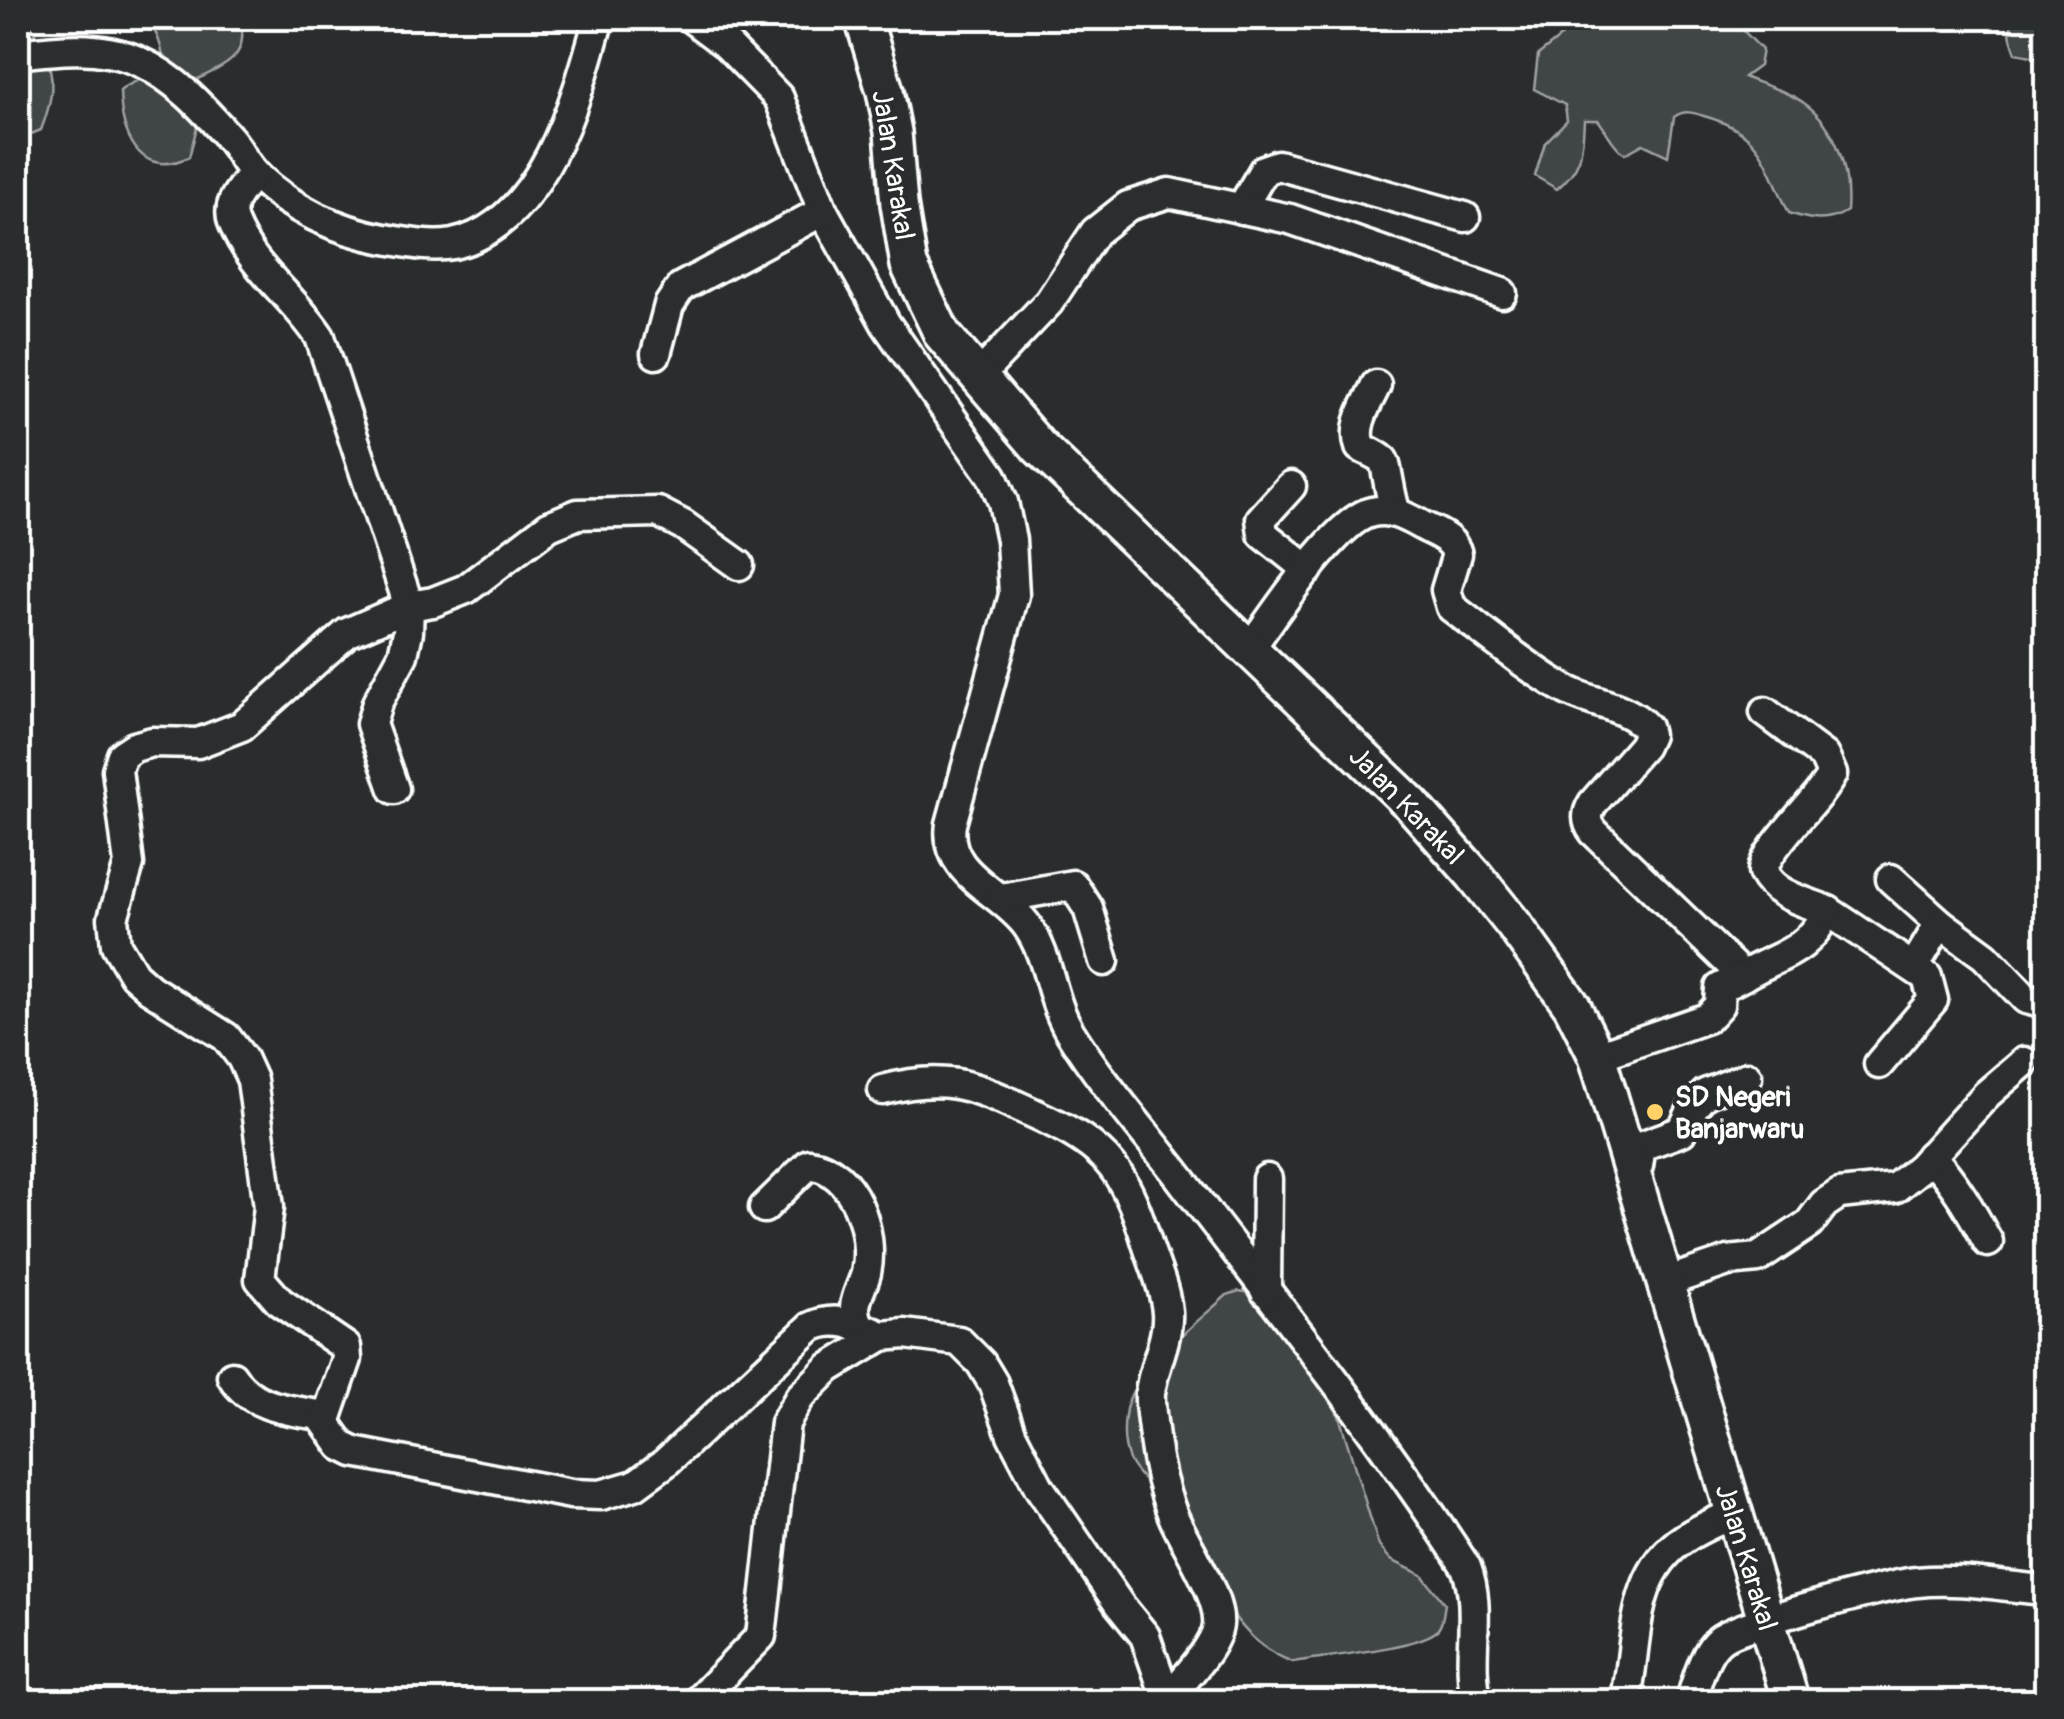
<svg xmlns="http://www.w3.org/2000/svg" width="2064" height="1719" viewBox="0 0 2064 1719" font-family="Pangolin,sans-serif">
  <rect width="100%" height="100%" fill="#2a2d2e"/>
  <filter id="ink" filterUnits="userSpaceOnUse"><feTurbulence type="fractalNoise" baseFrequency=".01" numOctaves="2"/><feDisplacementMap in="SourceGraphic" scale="20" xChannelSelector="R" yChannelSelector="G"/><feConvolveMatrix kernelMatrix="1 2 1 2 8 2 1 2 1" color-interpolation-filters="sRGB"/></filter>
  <g filter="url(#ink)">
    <g fill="#414445" stroke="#a0a2a2" stroke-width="2.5">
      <path d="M 18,18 L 28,18 C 31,29 38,37 43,48 C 57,76 52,102 41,130 L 29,135 L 18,133 Z"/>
      <path d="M 145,18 L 229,18 L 242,30 C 245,62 217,69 192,82 L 197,127 L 189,157 C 139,180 121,134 120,91 C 136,76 170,77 161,47 C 158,36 153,26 145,18 Z"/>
      <path d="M 1555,18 L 1731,18 L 1762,50 L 1759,66 L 1744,77 C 1763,85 1788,91 1804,103 C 1838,127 1850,172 1847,211 C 1827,224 1810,220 1789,213 C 1764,161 1764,133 1704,116 C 1692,112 1684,110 1674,117 L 1668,156 L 1643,144 L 1625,154 C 1612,145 1608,132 1598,120 L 1584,120 C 1582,153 1583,166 1557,189 L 1535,176 L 1545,143 L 1567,120 L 1565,105 L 1534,89 L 1538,55 L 1562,36 Z"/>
      <path d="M 2016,18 L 2046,18 L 2046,59 L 2016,53 C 2011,40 2006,29 2016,18 Z"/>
      <path d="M 1239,1291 L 1251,1293 L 1281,1315 L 1339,1416 L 1379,1546 L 1391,1560 L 1422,1575 L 1445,1604 C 1443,1614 1443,1627 1434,1633 C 1413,1648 1322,1657 1293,1662 C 1226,1640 1208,1558 1170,1508 C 1159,1493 1139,1479 1130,1462 C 1122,1445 1123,1426 1126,1409 C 1135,1369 1197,1323 1227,1295 Z"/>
    </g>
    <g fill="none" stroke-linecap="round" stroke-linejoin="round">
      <g stroke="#fff" stroke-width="35">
        <g id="minor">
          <path d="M 691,18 L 727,45 L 779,98 L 823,211 L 886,324 L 992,476 L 1003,502 L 1011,540 L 1014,595 L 951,824 C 943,875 1003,891 1028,927 C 1050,959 1050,999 1070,1032 C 1103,1085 1146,1133 1184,1183 C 1280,1309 1380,1434 1466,1567 C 1483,1611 1465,1656 1477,1702"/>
          <path d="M 18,54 C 57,49 100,44 138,61 C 175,77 204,109 230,139 C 240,151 246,166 257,176 C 293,210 336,230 385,239 C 407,243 431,248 453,244 C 544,225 578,94 599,18"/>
          <path d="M 253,173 C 242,189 226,202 233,222 C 251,268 294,297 320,337 L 409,606 L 433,602 L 466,589 L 549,526 L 578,514 L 658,512 L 683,525 L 739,565"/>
          <polyline points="1241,209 1264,170 1278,165 1465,217"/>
          <polyline points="656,354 669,305 681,287 823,211"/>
          <polyline points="977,378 1049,302 1095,232 1128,206 1169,193 1290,219 1502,293"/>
          <path d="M 1376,385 C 1367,405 1352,425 1360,447 C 1366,450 1378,455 1383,460 C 1387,464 1390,499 1396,512"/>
          <polyline points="1291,486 1261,519 1263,534 1308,570"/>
          <path d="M 1250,648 C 1273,617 1336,519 1372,512 C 1392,508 1406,517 1423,526 C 1436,533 1453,538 1457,554 L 1446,590 L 1451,607 C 1487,634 1522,664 1561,687 C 1588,704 1623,703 1646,727 L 1648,735 L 1643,746 L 1593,803 C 1586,814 1586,822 1594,832 L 1743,976 C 1782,953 1805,955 1828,911 L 1927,977 L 1933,1000 L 1879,1064"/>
          <path d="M 1765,712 L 1824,756 L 1832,774 C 1819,801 1763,849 1763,872 C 1775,896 1804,901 1828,911"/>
          <polyline points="1891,879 1940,923 1985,956 2026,999 2046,1004"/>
          <polyline points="1001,898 1073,885 1088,908 1104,961"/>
          <polyline points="1914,967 1940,923"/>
          <polyline points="1597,1056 1707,1018 1719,1005 1720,988 1743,976"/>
          <path d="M 883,1090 C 941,1074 969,1083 1022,1108 C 1102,1144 1122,1160 1148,1246 C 1155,1267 1165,1289 1167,1312 C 1169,1339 1153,1366 1150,1393 C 1149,1407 1153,1425 1154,1439 C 1157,1463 1163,1490 1172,1513 C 1183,1542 1221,1595 1218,1625 C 1216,1647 1181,1682 1167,1700"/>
          <path d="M 1930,1156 C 1955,1182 1971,1211 1988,1242"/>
          <polyline points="1631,1170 1638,1166 1641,1146 1682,1131 1694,1106 1705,1094 1747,1077"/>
          <path d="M 764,1208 L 809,1164 C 854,1169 875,1233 866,1273 C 861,1292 848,1305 860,1326"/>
          <polyline points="1663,1283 1728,1261 1758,1258 1809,1224 1824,1204 1839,1194 1895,1188 1921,1167 1987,1094 2024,1062"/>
          <polyline points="1266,1292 1267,1179"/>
          <path d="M 232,1376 C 250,1407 288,1410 320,1415 L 342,1446 L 354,1452 L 571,1494 L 601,1495 L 635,1485 L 665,1463 L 811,1327 C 836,1315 858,1325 882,1336"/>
          <polyline points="326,1420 347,1359 346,1347 280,1302 260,1279 269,1207 252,1080 242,1058 226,1037 150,989 134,975 116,945 113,918 129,864 117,770 122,755 134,747 152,742 198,743 242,726 347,633 409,606 408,632 403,655 377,703 371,724 394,789"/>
          <polyline points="697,1702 761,1636 785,1423 800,1397 829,1368 882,1336 905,1334 959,1341 981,1363 993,1383 1012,1435 1039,1487 1119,1604 1145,1636 1168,1702"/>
          <path d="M 1625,1702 C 1639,1644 1628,1575 1685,1538 C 1700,1528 1718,1521 1734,1513"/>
          <path d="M 1690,1702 C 1697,1682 1703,1654 1719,1640 C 1735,1625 1890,1584 1917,1582 C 1959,1577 2004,1587 2046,1590"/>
        </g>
      </g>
      <g stroke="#fff" stroke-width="42">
        <polyline id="major" points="863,18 885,91 893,132 899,204 909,265 942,334 1039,447 1412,805 1474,875 1514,925 1572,1006 1597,1056 1791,1702"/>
      </g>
      <use href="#minor" stroke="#2a2d2e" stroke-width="28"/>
      <use href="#major" stroke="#2a2d2e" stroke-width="35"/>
    </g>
  </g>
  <circle fill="#ffd166" stroke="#2a2d2e" stroke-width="4" cx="1655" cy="1112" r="10"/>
  <g text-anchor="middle" stroke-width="8" stroke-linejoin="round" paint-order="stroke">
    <g font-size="28" fill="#fff" stroke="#2a2d2e">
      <text transform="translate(894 165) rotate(81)" y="10">Jalan Karakal</text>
      <text transform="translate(1407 805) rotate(46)" y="10">Jalan Karakal</text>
      <text transform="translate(1747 1557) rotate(73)" y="10">Jalan Karakal</text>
    </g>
    <g font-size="28" font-weight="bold" fill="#fff" stroke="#2a2d2e" text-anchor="start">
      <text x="1675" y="1106">SD Negeri<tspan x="1675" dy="32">Banjarwaru</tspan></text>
    </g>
  </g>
  <rect width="2064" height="1719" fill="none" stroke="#2a2d2e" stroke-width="60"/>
  <rect x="30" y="30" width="2004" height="1659" fill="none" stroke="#fff" stroke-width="4" filter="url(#ink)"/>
</svg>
